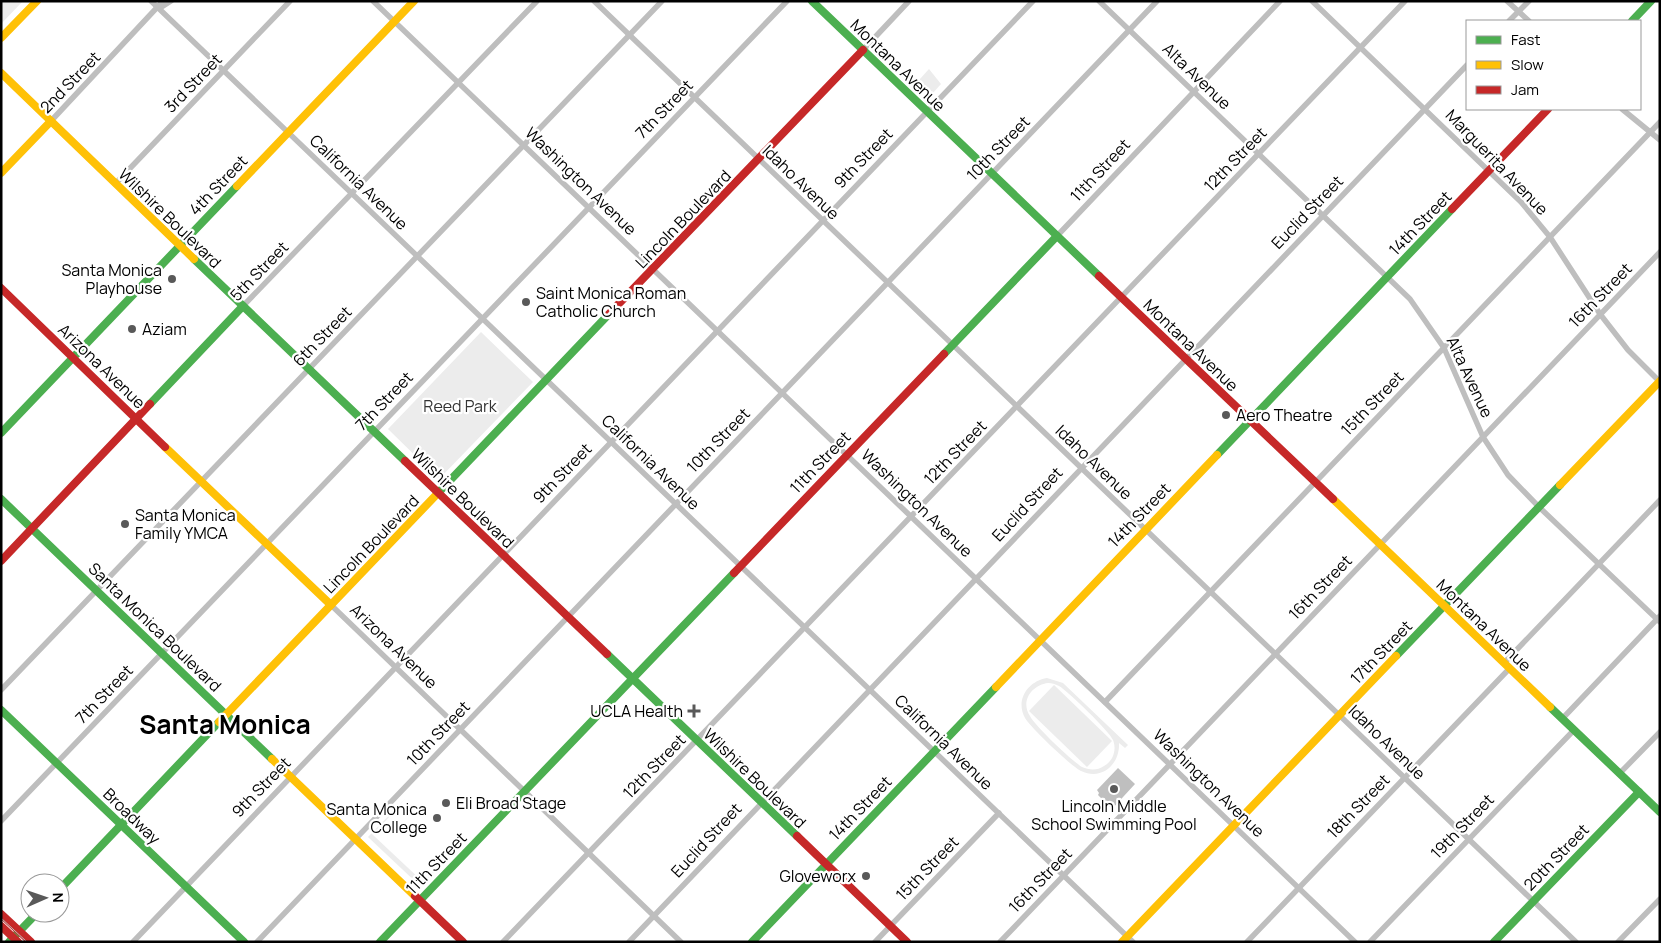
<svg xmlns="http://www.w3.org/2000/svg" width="1661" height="943" viewBox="0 0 1661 943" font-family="Manrope,sans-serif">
  <rect width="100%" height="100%" fill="#fff"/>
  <g fill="#ececec" fill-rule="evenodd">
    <polygon points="1,1 23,1 1,24"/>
    <polygon points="929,69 941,84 933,93 919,80"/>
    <polygon points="481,332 533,382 439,479 388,429"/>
    <path d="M 1047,678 L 1063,683 L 1128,745 L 1125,748 L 1119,743 C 1120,764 1102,781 1081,771 C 1072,767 1030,727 1025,718 C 1015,700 1028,681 1047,678 ZM 1048,683 C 1052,683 1055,684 1059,686 C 1068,691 1110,732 1113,740 C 1117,750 1113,761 1104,766 C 1097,771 1089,770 1082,767 C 1072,761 1035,726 1030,716 C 1020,701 1032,685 1048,683 Z"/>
    <polygon points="1054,685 1112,741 1087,767 1029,711"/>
    <polygon points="406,798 373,835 423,882 456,847 458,848 422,885 419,885 368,837"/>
  </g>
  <polygon fill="#bfbfbf" points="1118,768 1135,784 1112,809 1098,795 1099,793 1097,790"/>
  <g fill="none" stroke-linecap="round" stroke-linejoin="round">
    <g stroke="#bebebe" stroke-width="5.5">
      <polyline points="151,1 1133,942"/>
      <polyline points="373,1 1355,942"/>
      <polyline points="594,1 1576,942"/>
      <polyline points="1099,1 1410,299 1444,348 1483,437 1508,475 1539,507 1660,622"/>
      <polyline points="1312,1 1521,202 1550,237 1600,314 1628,350 1660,382"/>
      <polyline points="1507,1 1529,21"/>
      <polyline points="160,8 171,1"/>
      <polyline points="1509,21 1529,1"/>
      <polyline points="863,50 909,1"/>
      <polyline points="1622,109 1660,140"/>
      <polyline points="51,121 163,1"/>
      <polyline points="115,184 290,1"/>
      <polyline points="1057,236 1280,1"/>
      <polyline points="243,306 537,1"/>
      <polyline points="331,605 681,942"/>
      <polyline points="1504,663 1660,500"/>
      <polyline points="1,690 662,1"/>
      <polyline points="1105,702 1660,122"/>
      <polyline points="1562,719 1660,616"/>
      <polyline points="1619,774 1660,732"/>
      <polyline points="1,821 787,1"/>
      <polyline points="133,942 1033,1"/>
      <polyline points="257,942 1157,1"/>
      <polyline points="503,942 1405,1"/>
      <polyline points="629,942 1467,65"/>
      <polyline points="875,942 999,813"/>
      <polyline points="1000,942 1660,252"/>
      <polyline points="1247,942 1509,669"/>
      <polyline points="1370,942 1574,730"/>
      <polyline points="1618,942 1660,899"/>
    </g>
    <g stroke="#4caf50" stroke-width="8">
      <polyline points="812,1 1099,276"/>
      <polyline points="1632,21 1651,1"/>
      <polyline points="194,259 405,461"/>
      <polyline points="944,354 1057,236"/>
      <polyline points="150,404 243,306"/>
      <polyline points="1,433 237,186"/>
      <polyline points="1217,455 1452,209"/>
      <polyline points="438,493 608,315"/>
      <polyline points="1,499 272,759"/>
      <polyline points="607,654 797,836"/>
      <polyline points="1396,656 1560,485"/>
      <polyline points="1550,707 1660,812"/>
      <polyline points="1,710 244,942"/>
      <polyline points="60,889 219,722"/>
      <polyline points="9,942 37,913"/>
      <polyline points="380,942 734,573"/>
      <polyline points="752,942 996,687"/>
      <polyline points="1494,942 1639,792"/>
    </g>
    <g stroke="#ffc107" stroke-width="8">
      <polyline points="1,38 37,1"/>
      <polyline points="1,73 194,259"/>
      <polyline points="1,173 51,121"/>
      <polyline points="237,186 414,1"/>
      <polyline points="165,447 331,605"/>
      <polyline points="1560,485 1660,381"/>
      <polyline points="1333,499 1550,707"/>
      <polyline points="996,687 1217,455"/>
      <polyline points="219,722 438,493"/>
      <polyline points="272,759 415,896"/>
      <polyline points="1122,942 1396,656"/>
    </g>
    <g stroke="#c62828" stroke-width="8">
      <polyline points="1452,209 1548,109"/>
      <polyline points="1099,276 1333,499"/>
      <polyline points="1,288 165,447"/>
      <polyline points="608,315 863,50"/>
      <polyline points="405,461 607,654"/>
      <polyline points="1,561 150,404"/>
      <polyline points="734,573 944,354"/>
      <polyline points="797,836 907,942"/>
      <polyline points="415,896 463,942"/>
      <polyline points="1,914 31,942"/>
      <polyline points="1,926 18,942"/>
    </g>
    <polyline stroke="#bebebe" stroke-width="1" points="1,918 27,942"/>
  </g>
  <g fill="#595959" stroke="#fff" stroke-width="2">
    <circle cx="172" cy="279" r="5"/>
    <circle cx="526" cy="302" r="5"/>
    <circle cx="132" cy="329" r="5"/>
    <circle cx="1226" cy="415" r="5"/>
    <circle cx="125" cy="524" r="5"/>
    <path d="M691.5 703.5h5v5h5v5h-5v5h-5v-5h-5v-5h5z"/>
    <circle cx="1114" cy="789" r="5"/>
    <circle cx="446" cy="803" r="5"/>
    <circle cx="437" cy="818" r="5"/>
    <circle cx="866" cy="876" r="5"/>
  </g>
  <g text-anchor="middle" stroke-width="4.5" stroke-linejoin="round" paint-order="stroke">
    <g font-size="16" fill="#000" stroke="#fff">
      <text transform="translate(898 65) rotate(44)" y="6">Montana Avenue</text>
      <text transform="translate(1197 76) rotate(44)" y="6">Alta Avenue</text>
      <text transform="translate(70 82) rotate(-46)" y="6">2nd Street</text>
      <text transform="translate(193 83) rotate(-46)" y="6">3rd Street</text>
      <text transform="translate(664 109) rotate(-46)" y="6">7th Street</text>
      <text transform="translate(998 148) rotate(-46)" y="6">10th Street</text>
      <text transform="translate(863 158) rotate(-46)" y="6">9th Street</text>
      <text transform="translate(1235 159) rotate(-46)" y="6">12th Street</text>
      <text transform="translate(1497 162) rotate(46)" y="6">Marguerita Avenue</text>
      <text transform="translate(1100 170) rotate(-47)" y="6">11th Street</text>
      <text transform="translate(581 181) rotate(44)" y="6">Washington Avenue</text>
      <text transform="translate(359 182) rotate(44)" y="6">California Avenue</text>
      <text transform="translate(801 182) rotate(44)" y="6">Idaho Avenue</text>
      <text transform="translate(218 185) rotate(-46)" y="6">4th Street</text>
      <text transform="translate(1307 212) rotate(-46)" y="6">Euclid Street</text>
      <text transform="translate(170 218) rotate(44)" y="6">Wilshire Boulevard</text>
      <text transform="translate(683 219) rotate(-46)" y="6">Lincoln Boulevard</text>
      <text transform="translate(1420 223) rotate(-46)" y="6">14th Street</text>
      <text transform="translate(259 271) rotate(-46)" y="6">5th Street</text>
      <text transform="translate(1600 295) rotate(-46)" y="6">16th Street</text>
      <text transform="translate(322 336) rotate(-46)" y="6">6th Street</text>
      <text transform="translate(1191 345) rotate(44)" y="6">Montana Avenue</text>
      <text transform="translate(102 366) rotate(44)" y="6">Arizona Avenue</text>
      <text transform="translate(1470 377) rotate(65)" y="6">Alta Avenue</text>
      <text transform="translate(384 401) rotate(-46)" y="6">7th Street</text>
      <text transform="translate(1372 403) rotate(-46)" y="6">15th Street</text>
      <text transform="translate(718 440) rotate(-46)" y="6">10th Street</text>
      <text transform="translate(955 452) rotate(-46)" y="6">12th Street</text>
      <text transform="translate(651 462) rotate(44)" y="6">California Avenue</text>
      <text transform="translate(820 462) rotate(-46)" y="6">11th Street</text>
      <text transform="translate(1094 462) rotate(44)" y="6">Idaho Avenue</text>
      <text transform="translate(562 473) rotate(-46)" y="6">9th Street</text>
      <text transform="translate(463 498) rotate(44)" y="6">Wilshire Boulevard</text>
      <text transform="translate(917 503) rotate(44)" y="6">Washington Avenue</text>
      <text transform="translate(1027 504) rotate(-47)" y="6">Euclid Street</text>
      <text transform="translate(1139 515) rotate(-46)" y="6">14th Street</text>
      <text transform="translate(371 544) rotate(-46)" y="6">Lincoln Boulevard</text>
      <text transform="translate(1320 587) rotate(-46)" y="6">16th Street</text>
      <text transform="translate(1484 625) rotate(44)" y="6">Montana Avenue</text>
      <text transform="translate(155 627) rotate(44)" y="6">Santa Monica Boulevard</text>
      <text transform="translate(394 646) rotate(44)" y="6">Arizona Avenue</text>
      <text transform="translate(1381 652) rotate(-46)" y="6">17th Street</text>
      <text transform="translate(104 694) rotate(-46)" y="6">7th Street</text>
      <text transform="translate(438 733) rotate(-46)" y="6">10th Street</text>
      <text transform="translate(944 742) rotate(44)" y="6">California Avenue</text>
      <text transform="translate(1387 742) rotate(44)" y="6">Idaho Avenue</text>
      <text transform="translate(654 766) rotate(-46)" y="6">12th Street</text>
      <text transform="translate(755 778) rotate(44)" y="6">Wilshire Boulevard</text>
      <text transform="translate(1209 783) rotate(44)" y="6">Washington Avenue</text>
      <text transform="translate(261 787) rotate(-46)" y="6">9th Street</text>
      <text transform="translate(1358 806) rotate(-46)" y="6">18th Street</text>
      <text transform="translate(860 808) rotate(-46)" y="6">14th Street</text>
      <text transform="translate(132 816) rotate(44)" y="6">Broadway</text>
      <text transform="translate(1462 826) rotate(-46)" y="6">19th Street</text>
      <text transform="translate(706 840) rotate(-47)" y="6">Euclid Street</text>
      <text transform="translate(1556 857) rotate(-46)" y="6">20th Street</text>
      <text transform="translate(436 863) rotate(-46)" y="6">11th Street</text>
      <text transform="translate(927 868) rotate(-46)" y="6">15th Street</text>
      <text transform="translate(1040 880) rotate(-46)" y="6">16th Street</text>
    </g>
    <g font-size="16" fill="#000" stroke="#fff" text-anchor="start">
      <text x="162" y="276" text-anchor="end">Santa Monica<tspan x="162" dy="18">Playhouse</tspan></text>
      <text x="536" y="299">Saint Monica Roman<tspan x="536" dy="18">Catholic Church</tspan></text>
      <text x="142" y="335">Aziam</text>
      <text x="1236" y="421">Aero Theatre</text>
      <text x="135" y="521">Santa Monica<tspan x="135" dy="18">Family YMCA</tspan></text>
      <text x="683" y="717" text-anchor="end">UCLA Health</text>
      <text x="456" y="809">Eli Broad Stage</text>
      <text x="1114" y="812" text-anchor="middle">Lincoln Middle<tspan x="1114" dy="18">School Swimming Pool</tspan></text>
      <text x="427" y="815" text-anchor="end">Santa Monica<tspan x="427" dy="18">College</tspan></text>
      <text x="856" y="882" text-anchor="end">Gloveworx</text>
    </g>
    <g font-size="16" fill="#333" stroke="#fff">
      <text x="460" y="412">Reed Park</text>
    </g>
    <g font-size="26" font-weight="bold" fill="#000" stroke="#fff">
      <text x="225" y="734">Santa Monica</text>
    </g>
  </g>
  <rect width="1661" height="943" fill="none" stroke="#000000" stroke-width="5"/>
  <rect x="1466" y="20" width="175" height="90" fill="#ffffff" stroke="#999999"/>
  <rect x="1476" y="36" width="25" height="8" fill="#4caf50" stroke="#999999"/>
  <text x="1511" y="45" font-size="15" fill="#000000">Fast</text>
  <rect x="1476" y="61" width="25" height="8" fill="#ffc107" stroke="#999999"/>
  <text x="1511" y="70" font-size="15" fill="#000000">Slow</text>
  <rect x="1476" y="86" width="25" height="8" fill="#c62828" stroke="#999999"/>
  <text x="1511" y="95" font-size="15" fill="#000000">Jam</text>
  <g transform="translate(45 898) rotate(88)"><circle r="24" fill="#ffffff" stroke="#999999"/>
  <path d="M0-4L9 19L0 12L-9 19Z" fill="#595959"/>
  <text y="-8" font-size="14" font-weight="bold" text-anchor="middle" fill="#000000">N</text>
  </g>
</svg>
